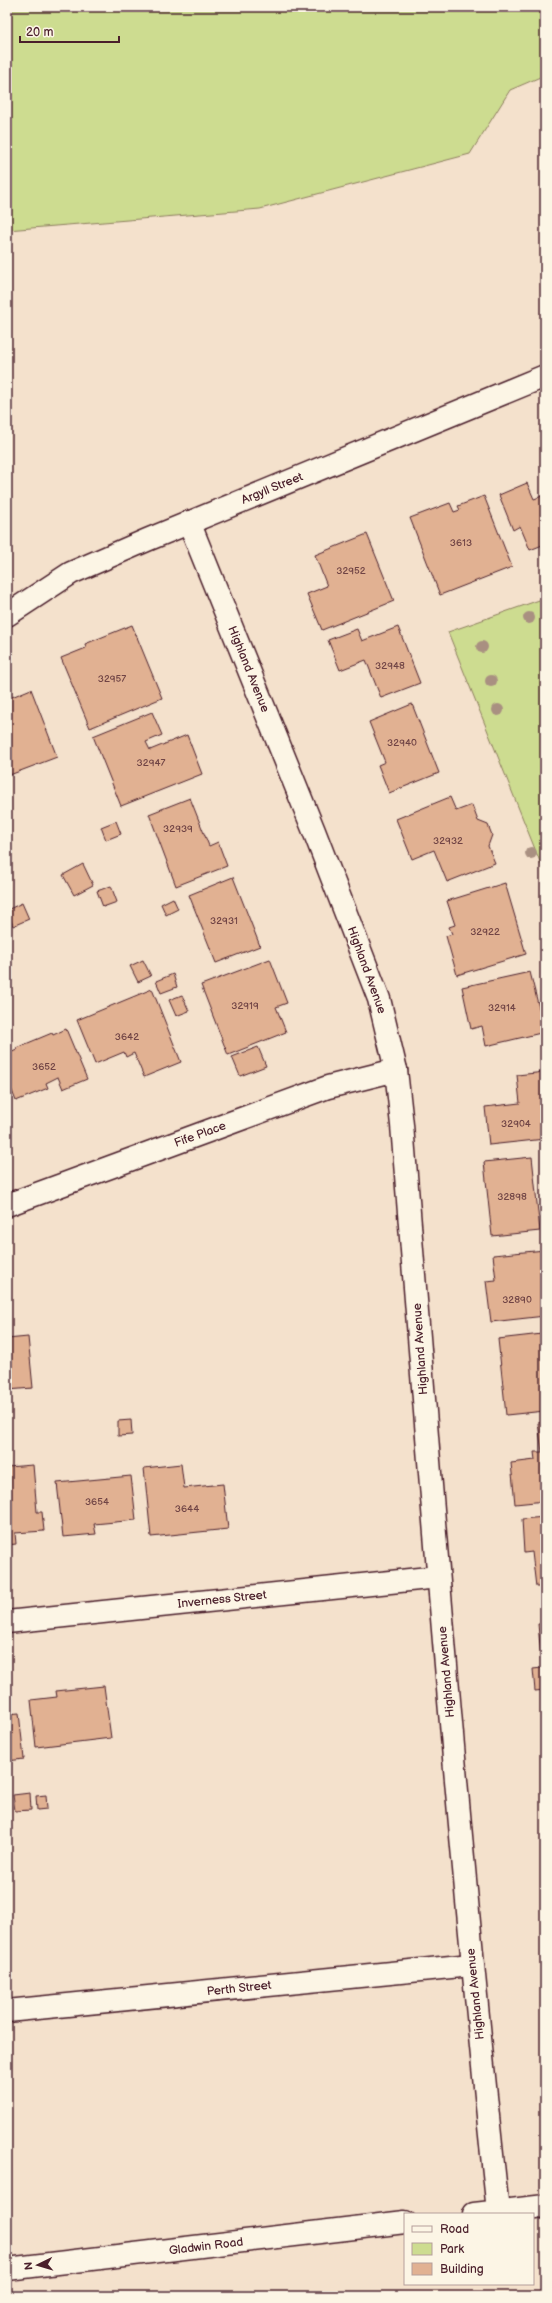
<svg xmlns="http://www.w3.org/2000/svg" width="552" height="2303" viewBox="0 0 552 2303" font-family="'Balsamiq Sans',sans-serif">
  <rect width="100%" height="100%" fill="#f4e1cc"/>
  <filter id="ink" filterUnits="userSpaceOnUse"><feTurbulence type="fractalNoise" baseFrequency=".025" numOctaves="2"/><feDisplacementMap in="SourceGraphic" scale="8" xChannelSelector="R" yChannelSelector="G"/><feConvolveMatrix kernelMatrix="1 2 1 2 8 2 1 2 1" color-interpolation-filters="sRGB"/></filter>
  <g filter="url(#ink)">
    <g fill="#cddc90" stroke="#8c7e5e">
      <polygon points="7,7 545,7 545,75 510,90 470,154 260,209 7,230"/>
      <polygon points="545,598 545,874 448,632"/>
    </g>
    <g fill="#e1b192" stroke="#4a1f2b">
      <polygon points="527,483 534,499 545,495 545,544 530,550 520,526 513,530 499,495"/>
      <polygon points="484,496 512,567 440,595 410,518 450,503 454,512 460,510 458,506"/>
      <polygon points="367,534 394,601 322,630 307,594 327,586 315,555"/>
      <polygon points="132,625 162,698 90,728 61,658 86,648 85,644"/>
      <polygon points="398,627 420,683 381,698 366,660 340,670 328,640 357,629 362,641"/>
      <polygon points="31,689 57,757 7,776 7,699"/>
      <polygon points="412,704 439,773 389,793 378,765 385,762 369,722"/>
      <polygon points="152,712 162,735 146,742 150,750 187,735 202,774 121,806 93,736"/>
      <polygon points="450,797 456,811 472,805 478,821 488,825 492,835 488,846 495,863 447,882 434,850 412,859 396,819"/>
      <polygon points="190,798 209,846 218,842 227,866 176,886 149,814"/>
      <polygon points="116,821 121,834 106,840 101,827"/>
      <polygon points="83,864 93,885 74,895 63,875"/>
      <polygon points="233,877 260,946 216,963 189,895"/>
      <polygon points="505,883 526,954 457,975 446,936 452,934 449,927 455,925 447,901"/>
      <polygon points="111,886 117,902 103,907 97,891"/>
      <polygon points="173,898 178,909 166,915 161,904"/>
      <polygon points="22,903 29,919 13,926 7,910"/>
      <polygon points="270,959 287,1003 276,1007 286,1032 228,1055 201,985"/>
      <polygon points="143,960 151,976 138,982 130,966"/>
      <polygon points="530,972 545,1032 486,1046 482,1026 471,1029 462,987"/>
      <polygon points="173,974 177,987 161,993 156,981"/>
      <polygon points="152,989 181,1062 144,1077 134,1053 126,1057 124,1052 95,1064 77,1020"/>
      <polygon points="182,995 189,1011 176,1016 169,1000"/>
      <polygon points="66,1029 87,1079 63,1089 58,1077 46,1083 48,1088 16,1101 7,1078 7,1054 17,1050 16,1048 52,1033 53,1035"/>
      <polygon points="258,1047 266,1066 240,1076 232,1057"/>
      <polygon points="545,1072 545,1139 489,1145 485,1107 520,1103 517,1075"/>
      <polygon points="532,1157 540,1231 492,1236 484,1162"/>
      <polygon points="545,1250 545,1316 491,1322 486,1281 496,1280 493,1255"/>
      <polygon points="542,1334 545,1368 545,1411 506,1415 498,1339"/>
      <polygon points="28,1337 33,1388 7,1390 7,1339"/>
      <polygon points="131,1420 132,1435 118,1436 118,1421"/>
      <polygon points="545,1422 545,1501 515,1504 511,1463 535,1460 534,1452 542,1452 538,1423"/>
      <polygon points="181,1464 184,1488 223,1484 228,1529 151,1537 144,1468"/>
      <polygon points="33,1465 37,1512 42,1512 44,1531 15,1533 16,1544 7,1545 7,1467"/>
      <polygon points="131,1476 136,1520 94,1524 96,1534 63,1537 57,1483"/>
      <polygon points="545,1517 545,1587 536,1587 532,1552 524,1553 522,1519"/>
      <polygon points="538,1624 545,1624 545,1690 535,1691 533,1669 542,1668"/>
      <polygon points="104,1686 111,1738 36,1747 31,1700 57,1697 56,1691"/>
      <polygon points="19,1713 24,1759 7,1761 7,1714"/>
      <polygon points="30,1793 31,1810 15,1811 13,1795"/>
      <polygon points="46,1795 47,1809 37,1810 36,1796"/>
      <polygon points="470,2294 470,2296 447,2295"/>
    </g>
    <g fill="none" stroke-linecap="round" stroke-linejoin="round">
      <g stroke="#4a1f2b" stroke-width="25">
        <g id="minor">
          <path d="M 189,522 L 314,831 L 379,999 L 396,1070 L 402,1125 C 431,1487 459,1850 498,2211"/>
          <polyline points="7,615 71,573 147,540 545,376"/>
          <polyline points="7,1205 328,1087 396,1070"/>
          <polyline points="7,1622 438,1577"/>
          <polyline points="7,2011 471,1965"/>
        </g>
      </g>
      <g stroke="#4a1f2b" stroke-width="25">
        <g id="major">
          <polyline points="474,2214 545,2206"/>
          <polyline points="7,2269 405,2222"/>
        </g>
      </g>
      <use href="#minor" stroke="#fcf5e5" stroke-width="22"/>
      <use href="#major" stroke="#fcf5e5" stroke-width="22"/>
    </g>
    <g fill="#a99081">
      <circle cx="529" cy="618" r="6"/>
      <circle cx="482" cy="647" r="6"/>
      <circle cx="491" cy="681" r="6"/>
      <circle cx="498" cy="710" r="6"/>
      <circle cx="531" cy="853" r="6"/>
    </g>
  </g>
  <g text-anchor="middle" stroke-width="4" stroke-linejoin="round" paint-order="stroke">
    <g font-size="10" fill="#704445">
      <text x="461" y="546">3613</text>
      <text x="351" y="574">32952</text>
      <text x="390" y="669">32948</text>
      <text x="112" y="682">32957</text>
      <text x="402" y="746">32940</text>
      <text x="151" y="766">32947</text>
      <text x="178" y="832">32939</text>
      <text x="448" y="844">32932</text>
      <text x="224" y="924">32931</text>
      <text x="485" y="935">32922</text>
      <text x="245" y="1009">32919</text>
      <text x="502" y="1011">32914</text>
      <text x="127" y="1040">3642</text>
      <text x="44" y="1070">3652</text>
      <text x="516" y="1127">32904</text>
      <text x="512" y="1200">32898</text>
      <text x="517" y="1303">32890</text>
      <text x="97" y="1505">3654</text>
      <text x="187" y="1512">3644</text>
    </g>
    <g font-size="12" fill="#4a1f2b" stroke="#fcf5e5">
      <text transform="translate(272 488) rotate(-22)" y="4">Argyll Street</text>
      <text transform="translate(249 669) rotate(68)" y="4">Highland Avenue</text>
      <text transform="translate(367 970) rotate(70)" y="4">Highland Avenue</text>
      <text transform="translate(200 1134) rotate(-20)" y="4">Fife Place</text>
      <text transform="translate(420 1349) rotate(-94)" y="4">Highland Avenue</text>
      <text transform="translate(222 1599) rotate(-6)" y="4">Inverness Street</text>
      <text transform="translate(446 1672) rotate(-95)" y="4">Highland Avenue</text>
      <text transform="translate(239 1988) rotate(-6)" y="4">Perth Street</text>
      <text transform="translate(475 1994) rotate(-96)" y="4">Highland Avenue</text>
      <text transform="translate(206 2246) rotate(-7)" y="4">Gladwin Road</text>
    </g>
  </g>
  <rect width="552" height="2303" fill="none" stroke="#fcf5e5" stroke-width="24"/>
  <rect x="12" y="12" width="528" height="2279" fill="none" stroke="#4a1f2b" stroke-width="1.5" filter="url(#ink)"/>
  <rect x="404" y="2213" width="130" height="72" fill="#fcf5e5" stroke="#b59f9b"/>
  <rect x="412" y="2226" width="20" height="6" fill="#fcf5e5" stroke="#b59f9b"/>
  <text x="440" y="2233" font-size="12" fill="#4a1f2b">Road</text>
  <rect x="412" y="2243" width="20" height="12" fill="#cddc90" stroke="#b59f9b"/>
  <text x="440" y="2253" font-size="12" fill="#4a1f2b">Park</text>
  <rect x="412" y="2263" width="20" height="12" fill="#e1b192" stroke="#b59f9b"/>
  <text x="440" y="2273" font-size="12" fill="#4a1f2b">Building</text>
  <g transform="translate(38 2265) rotate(265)" stroke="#fcf5e5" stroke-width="3" paint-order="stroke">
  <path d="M0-3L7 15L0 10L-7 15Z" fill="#4a1f2b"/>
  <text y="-6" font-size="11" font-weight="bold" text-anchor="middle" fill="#4a1f2b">N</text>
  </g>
  <path d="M20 36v6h99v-6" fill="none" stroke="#4a1f2b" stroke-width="2"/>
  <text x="26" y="36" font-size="12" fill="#4a1f2b" stroke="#fcf5e5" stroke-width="3" paint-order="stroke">20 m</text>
</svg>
